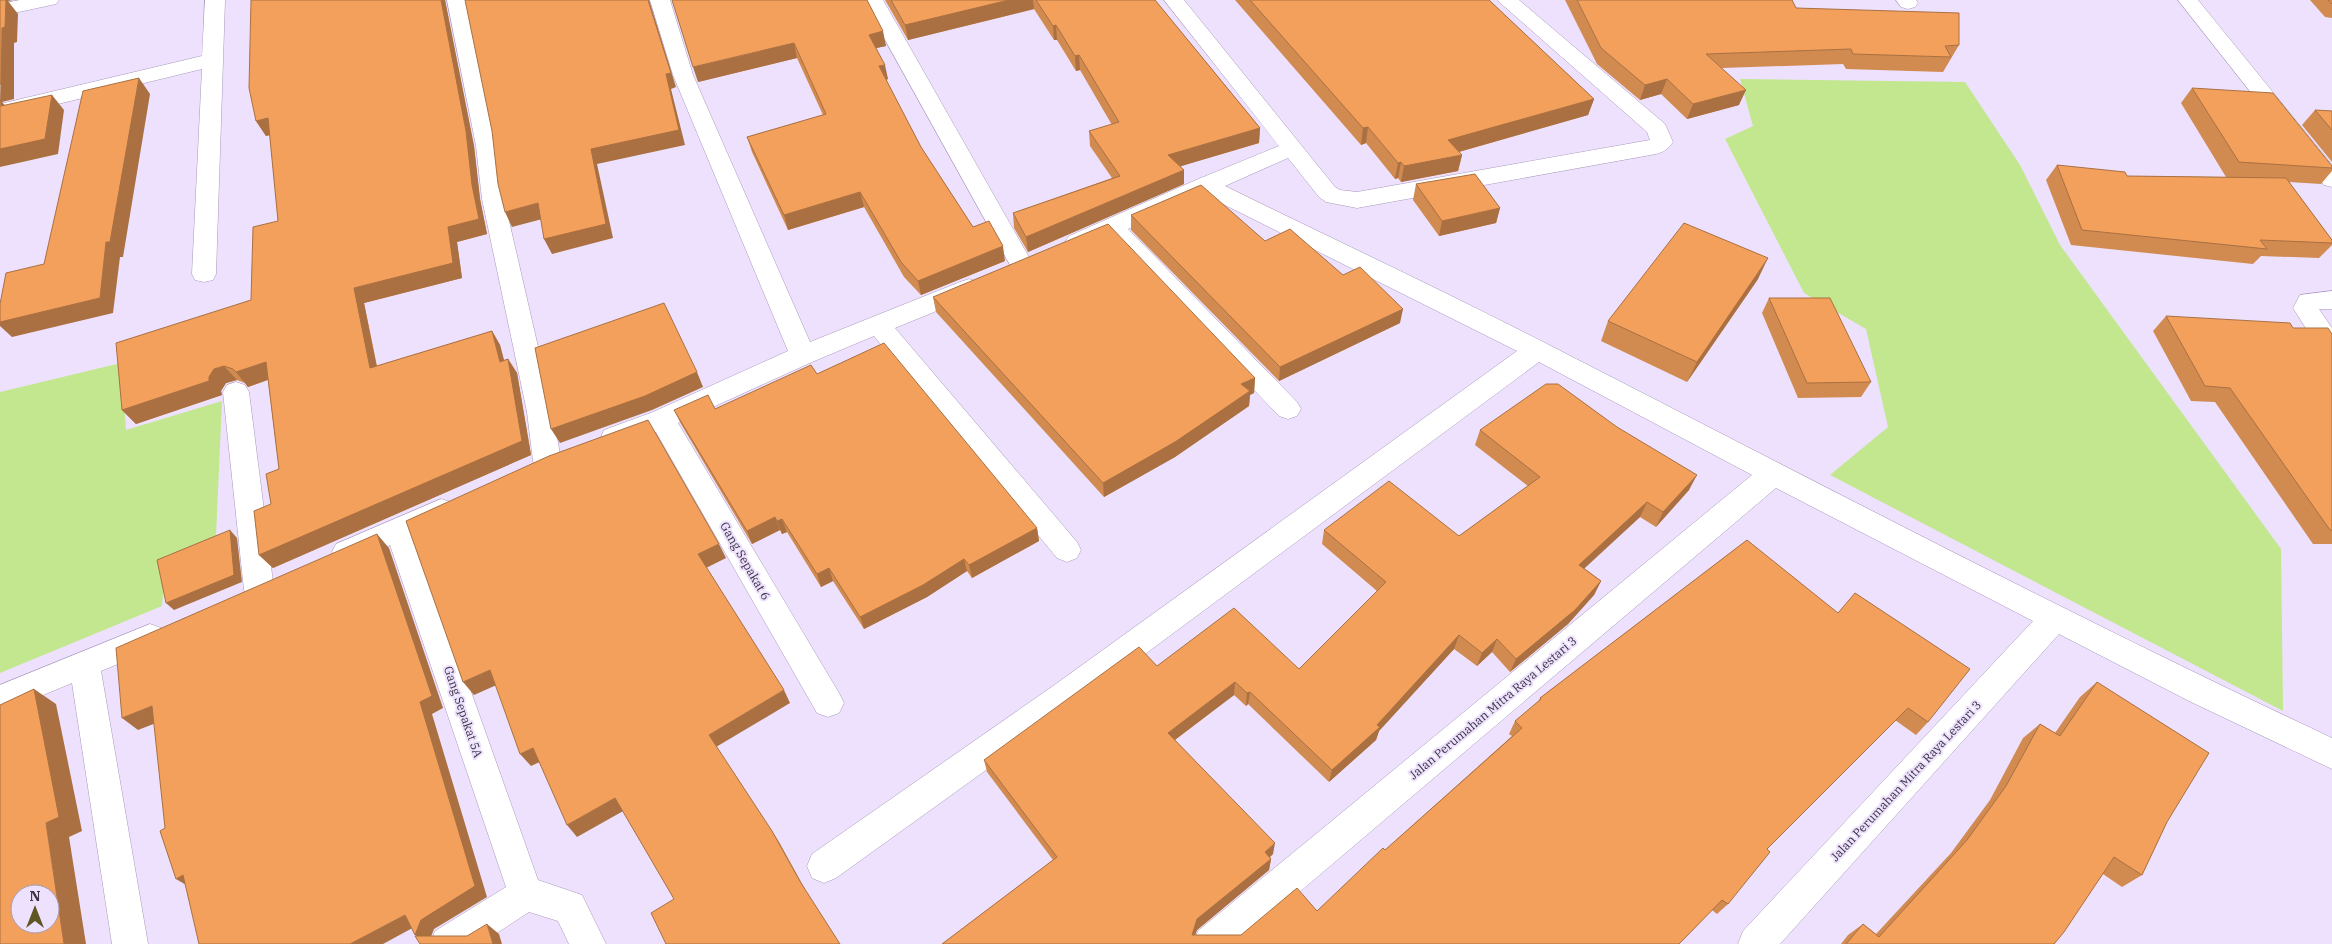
<svg xmlns="http://www.w3.org/2000/svg" width="2332" height="944" viewBox="0 0 2332 944" font-family="'IBM Plex Serif',serif">
  <rect width="100%" height="100%" fill="#ede1fd"/>
  <g fill="#c2e78e">
    <polygon points="1740,79 1965,82 2020,165 2060,245 2281,549 2283,711 1830,475 1888,427 1866,329 1804,293 1725,139 1753,126"/>
    <polygon points="121,363 126,430 222,401 216,536 166,557 162,606 0,673 0,392"/>
  </g>
  <g fill="none" stroke-linecap="round" stroke-linejoin="round">
    <g stroke="#a899ba" stroke-width="1">
      <g id="street">
        <polygon points="20,0 59,0 56,4 0,16 0,4"/>
        <polygon points="205,0 225,0 216,274 213,280 204,282 195,280 192,274 202,69 0,118 0,104 202,56"/>
        <polygon points="447,0 467,0 498,146 504,199 553,412 561,461 557,469 547,472 537,469 533,461 527,412 482,199 476,146"/>
        <polygon points="650,0 670,0 693,75 810,342 960,282 969,279 978,282 981,288 978,294 895,328 1077,542 1081,550 1077,558 1067,562 1057,558 874,336 812,362 678,423 839,693 844,703 839,713 828,717 817,713 656,432 614,447 604,444 601,437 604,430 653,412 788,351 673,75"/>
        <polygon points="863,0 883,0 1034,266 1030,272 1022,274 1014,272"/>
        <path d="M 1164,0 L 1184,0 L 1335,187 L 1340,190 L 1357,192 L 1650,140 L 1647,132 L 1497,0 L 1519,0 L 1665,124 L 1673,142 C 1668,149 1664,152 1656,154 L 1357,208 L 1326,202 L 1319,197 L 1288,158 L 1225,186 C 1333,239 1442,290 1549,345 C 1809,478 2067,614 2332,738 L 2332,769 L 2189,701 L 2059,634 L 1780,944 L 1738,944 L 1743,931 L 2033,621 L 1776,488 L 1238,944 L 1193,944 L 1198,931 L 1752,475 L 1539,362 L 1075,706 L 836,878 L 824,883 L 812,878 L 807,866 L 812,854 L 1053,686 L 1517,351 L 1205,195 L 1128,229 L 1297,402 L 1301,409 L 1297,416 L 1288,419 L 1279,416 L 1109,237 L 1077,250 L 1069,248 L 1065,242 L 1069,236 L 1196,180 L 1279,146 Z"/>
        <polygon points="1896,0 1916,0 1918,3 1915,7 1908,9 1901,7"/>
        <polygon points="2178,0 2198,0 2332,165 2332,187 2324,185"/>
        <polygon points="2332,291 2332,309 2319,309 2332,328 2332,357 2323,355 2293,308 2300,295"/>
        <polygon points="236,382 245,385 249,392 274,590 269,599 259,602 249,599 244,590 223,392 227,385"/>
        <polygon points="441,499 451,502 455,510 451,518 415,534 538,880 582,895 606,944 569,944 558,921 529,912 480,944 430,944 435,931 506,887 390,545 346,564 336,560 332,552 336,544"/>
        <polygon points="150,624 161,628 165,637 161,646 101,671 148,944 112,944 72,683 0,713 0,685"/>
      </g>
    </g>
    <use href="#street" fill="#fff" fill-rule="evenodd"/>
  </g>
  <g fill="#d18a50">
    <polygon points="251,0 445,0 474,146 480,199 487,234 457,242 462,278 364,303 377,366 492,331 500,345 504,360 508,359 517,373 531,455 273,568 259,555 279,469 268,380 248,387 245,383 237,380 226,383 221,391 222,395 136,424 122,410 251,300 278,221 270,135 266,136 256,121"/>
    <polygon points="867,0 886,46 876,48 888,79 886,80 921,147 973,227 1005,261 921,295 904,277 864,207 788,230 752,152 747,137 823,115 797,58 698,82"/>
    <polygon points="885,0 1155,0 1260,128 1259,143 1181,166 1184,184 1028,252 1014,228 1013,213 1112,178 1090,146 1089,131 1112,125 1080,70 1076,71 1057,40 1054,40 1034,9 908,40"/>
    <polygon points="1235,0 1489,0 1594,99 1588,115 1459,152 1462,155 1458,171 1401,182 1398,178 1395,179 1366,143 1361,145"/>
    <polygon points="1565,0 1792,0 1796,8 1959,45 1943,72 1846,69 1843,64 1722,68 1739,105 1687,119 1661,94 1640,100 1597,64"/>
    <polygon points="2310,0 2332,0 2332,18 2325,17"/>
    <polygon points="2192,88 2332,166 2332,171 2321,184 2289,182 2332,240 2332,245 2319,258 2261,256 2253,264 2071,245 2046,180 2057,165 2127,176 2226,177 2181,103"/>
    <polygon points="2315,110 2332,111 2332,162 2302,125"/>
    <polygon points="1416,184 1500,208 1496,223 1439,236 1413,200"/>
    <polygon points="1131,215 1265,241 1343,275 1400,323 1279,381 1131,230"/>
    <polygon points="1758,279 1687,382 1601,341 1608,321"/>
    <polygon points="933,297 1255,378 1254,393 1250,395 1249,406 1175,457 1104,497 936,312"/>
    <polygon points="1769,298 1871,382 1861,397 1798,398 1762,313"/>
    <polygon points="2166,316 2293,328 2332,334 2332,544 2313,544 2215,402 2191,401 2153,331"/>
    <polygon points="817,374 1037,528 1039,541 972,578 967,571 927,597 864,629 833,581 821,587 787,532 782,534 780,530 752,544 681,424 674,410 715,409"/>
    <polygon points="1480,430 1689,490 1656,527 1640,517 1584,568 1601,581 1594,595 1568,624 1510,672 1492,652 1477,666 1454,649 1379,731 1376,740 1329,782 1248,704 1246,706 1234,695 1175,740 1273,854 1270,857 1271,859 1269,870 1197,930 1195,935 1241,935 1317,911 1512,736 1509,734 1515,721 1538,702 1540,698 1747,540 1928,722 1916,735 1895,720 1767,849 1728,904 1717,914 1712,910 1679,944 942,944 1053,860 987,772 984,760 1157,666 1299,669 1377,591 1322,544 1324,530 1459,536 1528,486 1475,445"/>
    <polygon points="2097,682 2167,822 2142,875 2122,887 2103,874 2054,944 1841,944 1848,935 1863,924 1876,934 1951,853 1990,800 2023,738 2040,724 2055,733 2080,697"/>
  </g>
  <g fill="#aa7041">
    <polygon points="0,0 13,0 8,1 18,14 17,42 14,43 14,99 2,102 14,116 1,106 0,102 2,28"/>
    <polygon points="441,0 445,0 474,146 480,199 487,234 457,242 462,278 364,303 380,383 370,368 354,288 448,227 472,185"/>
    <polygon points="648,0 649,0 676,87 671,89 685,145 597,164 613,238 552,254 544,239 591,149"/>
    <polygon points="1009,0 1033,0 1034,9 908,40 905,25"/>
    <polygon points="1056,25 1057,40 1054,40 1053,26"/>
    <polygon points="883,31 886,46 872,49 869,35"/>
    <polygon points="794,43 797,58 698,82 693,67"/>
    <polygon points="1079,55 1080,70 1076,71 1075,56"/>
    <polygon points="885,65 888,79 882,81 879,66"/>
    <polygon points="139,78 150,94 123,257 120,257 113,313 12,337 0,326 0,322 106,242"/>
    <polygon points="1667,79 1661,94 1640,100 1645,85"/>
    <polygon points="1746,90 1739,105 1687,119 1693,104"/>
    <polygon points="52,95 64,110 58,154 0,167 0,149"/>
    <polygon points="1594,99 1588,115 1444,156 1448,140"/>
    <polygon points="268,118 278,133 266,136 256,121"/>
    <polygon points="1368,127 1366,143 1361,145 1363,128"/>
    <polygon points="1260,128 1259,143 1168,170 1168,155"/>
    <polygon points="1462,155 1458,171 1401,182 1404,166"/>
    <polygon points="1401,162 1398,178 1395,179 1398,163"/>
    <polygon points="1184,170 1184,184 1028,252 1026,237"/>
    <polygon points="860,192 864,207 788,230 784,215"/>
    <polygon points="538,203 546,218 512,227 505,212"/>
    <polygon points="1500,208 1496,223 1439,236 1442,221"/>
    <polygon points="1003,246 1005,261 921,295 918,281"/>
    <polygon points="1768,258 1758,279 1687,382 1697,362"/>
    <polygon points="1403,309 1400,323 1279,381 1280,367"/>
    <polygon points="492,331 500,345 508,376 500,362"/>
    <polygon points="508,359 517,373 531,455 273,568 259,555"/>
    <polygon points="266,362 278,376 248,387 236,372"/>
    <polygon points="224,366 237,380 226,383 221,391 222,395 136,424 122,410 209,377 214,369"/>
    <polygon points="697,372 703,387 652,410 560,443 551,429"/>
    <polygon points="1255,378 1254,393 1250,395 1249,406 1175,457 1104,497 1103,483 1241,384"/>
    <polygon points="1697,475 1689,490 1656,527 1663,512"/>
    <polygon points="1647,502 1640,517 1573,579 1579,565"/>
    <polygon points="775,517 780,530 752,544 747,531"/>
    <polygon points="782,519 787,532 782,534 777,521"/>
    <polygon points="1037,528 1039,541 972,578 969,565"/>
    <polygon points="230,530 237,538 242,582 174,610 166,603"/>
    <polygon points="377,534 389,548 443,708 432,714 487,897 434,929 428,944 415,935 420,702"/>
    <polygon points="719,544 726,558 706,568 698,554"/>
    <polygon points="964,559 967,571 927,597 864,629 860,617"/>
    <polygon points="829,568 833,581 821,587 817,574"/>
    <polygon points="1601,581 1594,595 1568,624 1510,672 1516,659"/>
    <polygon points="1459,635 1454,649 1379,731 1376,740 1329,782 1332,770 1377,725"/>
    <polygon points="1497,639 1492,652 1477,666 1482,653"/>
    <polygon points="490,670 501,683 474,695 463,682"/>
    <polygon points="1235,682 1234,695 1168,745 1168,733"/>
    <polygon points="34,689 56,704 82,831 69,837 86,944 64,944 46,823"/>
    <polygon points="784,690 790,703 716,747 709,735"/>
    <polygon points="1250,692 1248,704 1246,706 1247,693"/>
    <polygon points="152,706 169,718 138,730 122,718"/>
    <polygon points="533,748 544,760 531,766 520,754"/>
    <polygon points="615,798 625,810 577,837 567,825"/>
    <polygon points="772,831 779,842 807,893 801,883"/>
    <polygon points="1275,843 1273,854 1263,863 1265,852"/>
    <polygon points="1271,859 1269,870 1197,930 1192,944 1192,935 1197,919"/>
    <polygon points="183,875 193,889 176,879"/>
    <polygon points="405,915 418,925 383,944 350,944"/>
    <polygon points="487,924 499,934 502,944 493,944"/>
  </g>
  <g fill="#f3a05d" stroke="#aa7041" fill-rule="evenodd">
    <polygon points="0,0 6,0 5,27 2,28 1,84 0,84"/>
    <polygon points="251,0 441,0 466,131 472,185 479,219 448,227 453,263 354,288 370,368 492,331 500,362 508,359 522,441 259,555 254,511 271,504 266,474 279,469 266,362 236,372 233,369 224,366 214,369 209,377 209,381 122,410 116,343 251,300 253,227 278,221 268,118 256,121 249,88"/>
    <polygon points="465,0 648,0 671,73 666,74 679,130 591,149 606,224 544,239 538,203 505,212 498,184 492,131"/>
    <polygon points="672,0 867,0 883,31 869,35 885,65 879,66 921,147 973,227 989,221 1003,246 918,281 901,262 860,192 784,215 747,137 826,114 794,43 693,67"/>
    <polygon points="891,0 1009,0 905,25"/>
    <polygon points="1036,0 1155,0 1260,128 1168,155 1184,170 1026,237 1013,213 1120,176 1089,131 1119,122 1079,55 1075,56 1056,25 1053,26"/>
    <polygon points="1250,0 1489,0 1594,99 1448,140 1462,155 1404,166 1401,162 1398,163 1368,127 1363,128"/>
    <polygon points="1577,0 1792,0 1796,8 1959,13 1959,45 1945,46 1951,57 1853,54 1851,49 1706,54 1746,90 1693,104 1667,79 1645,85 1601,48"/>
    <polygon points="2328,0 2332,0 2332,4"/>
    <polygon points="139,78 110,242 106,242 100,298 0,322 0,304 6,273 44,264 83,91"/>
    <polygon points="2192,88 2273,93 2332,166 2332,168 2239,162"/>
    <polygon points="52,95 45,139 0,149 0,102 1,101 1,106"/>
    <polygon points="2315,110 2332,111 2332,130"/>
    <polygon points="2057,165 2125,172 2127,176 2286,178 2332,240 2332,243 2260,240 2267,249 2082,230"/>
    <polygon points="1475,174 1500,208 1442,221 1416,184"/>
    <polygon points="1201,185 1265,241 1290,229 1343,275 1360,267 1403,309 1280,367 1131,215"/>
    <polygon points="1684,223 1768,258 1697,362 1608,321"/>
    <polygon points="1108,224 1255,378 1241,384 1250,391 1175,442 1103,483 933,297"/>
    <polygon points="1769,298 1830,298 1871,382 1807,383"/>
    <polygon points="664,303 697,372 645,396 551,429 535,348"/>
    <polygon points="2166,316 2290,323 2293,328 2328,328 2332,334 2332,530 2330,530 2230,388 2205,386"/>
    <polygon points="884,343 1037,528 969,565 964,559 923,585 860,617 829,568 817,574 782,519 777,521 775,517 747,531 674,410 708,395 715,409 811,365 817,374"/>
    <polygon points="1546,384 1558,384 1617,427 1697,475 1663,512 1647,502 1579,565 1601,581 1575,610 1516,659 1497,639 1482,653 1459,635 1377,725 1380,727 1332,770 1250,692 1247,693 1235,682 1168,733 1275,843 1265,852 1271,859 1197,919 1192,935 1241,935 1297,888 1317,911 1383,848 1385,850 1522,728 1515,721 1541,699 1540,698 1747,540 1838,613 1855,593 1970,669 1928,722 1908,708 1767,849 1770,852 1728,904 1722,900 1679,944 942,944 1057,857 984,760 1139,647 1157,666 1234,608 1299,669 1386,582 1324,530 1389,481 1459,536 1540,477 1480,430"/>
    <polygon points="648,420 719,544 698,554 784,690 709,735 772,831 801,883 840,944 666,944 651,913 674,899 615,798 567,825 533,748 520,754 490,670 463,682 406,521 549,456"/>
    <polygon points="230,530 234,575 166,603 157,560"/>
    <polygon points="377,534 432,696 420,702 475,886 421,920 415,935 405,915 350,944 199,944 183,875 176,879 160,831 165,828 152,706 122,718 116,648"/>
    <polygon points="2097,682 2209,753 2167,822 2142,875 2114,857 2064,932 2054,944 1846,944 1863,924 1879,937 1967,840 2006,786 2040,724 2060,736"/>
    <path d="M 34,689 L 59,817 L 46,823 L 64,944 L 0,944 L 0,705 ZM 20,894 L 50,894 L 50,924 L 20,924 Z"/>
    <polygon points="487,924 493,944 420,944 415,936 467,936"/>
  </g>
  <g text-anchor="middle" stroke-width="4" stroke-linejoin="round" paint-order="stroke">
    <g font-size="12" fill="#3a3442" stroke="#ede1fd">
      <text transform="translate(745 561) rotate(60)" y="4">Gang Sepakat 6</text>
      <text transform="translate(1493 708) rotate(-40)" y="4">Jalan Perumahan Mitra Raya Lestari 3</text>
      <text transform="translate(463 712) rotate(71)" y="4">Gang Sepakat 5A</text>
      <text transform="translate(1906 781) rotate(-47)" y="4">Jalan Perumahan Mitra Raya Lestari 3</text>
    </g>
  </g>
  <g transform="translate(35 909)"><circle r="24" fill="#ede1fd" stroke="#a59cb2"/>
  <path d="M0-4L9 19L0 12L-9 19Z" fill="#5f5623"/>
  <text y="-8" font-size="14" font-weight="bold" text-anchor="middle" fill="#3a3442">N</text>
  </g>
</svg>
